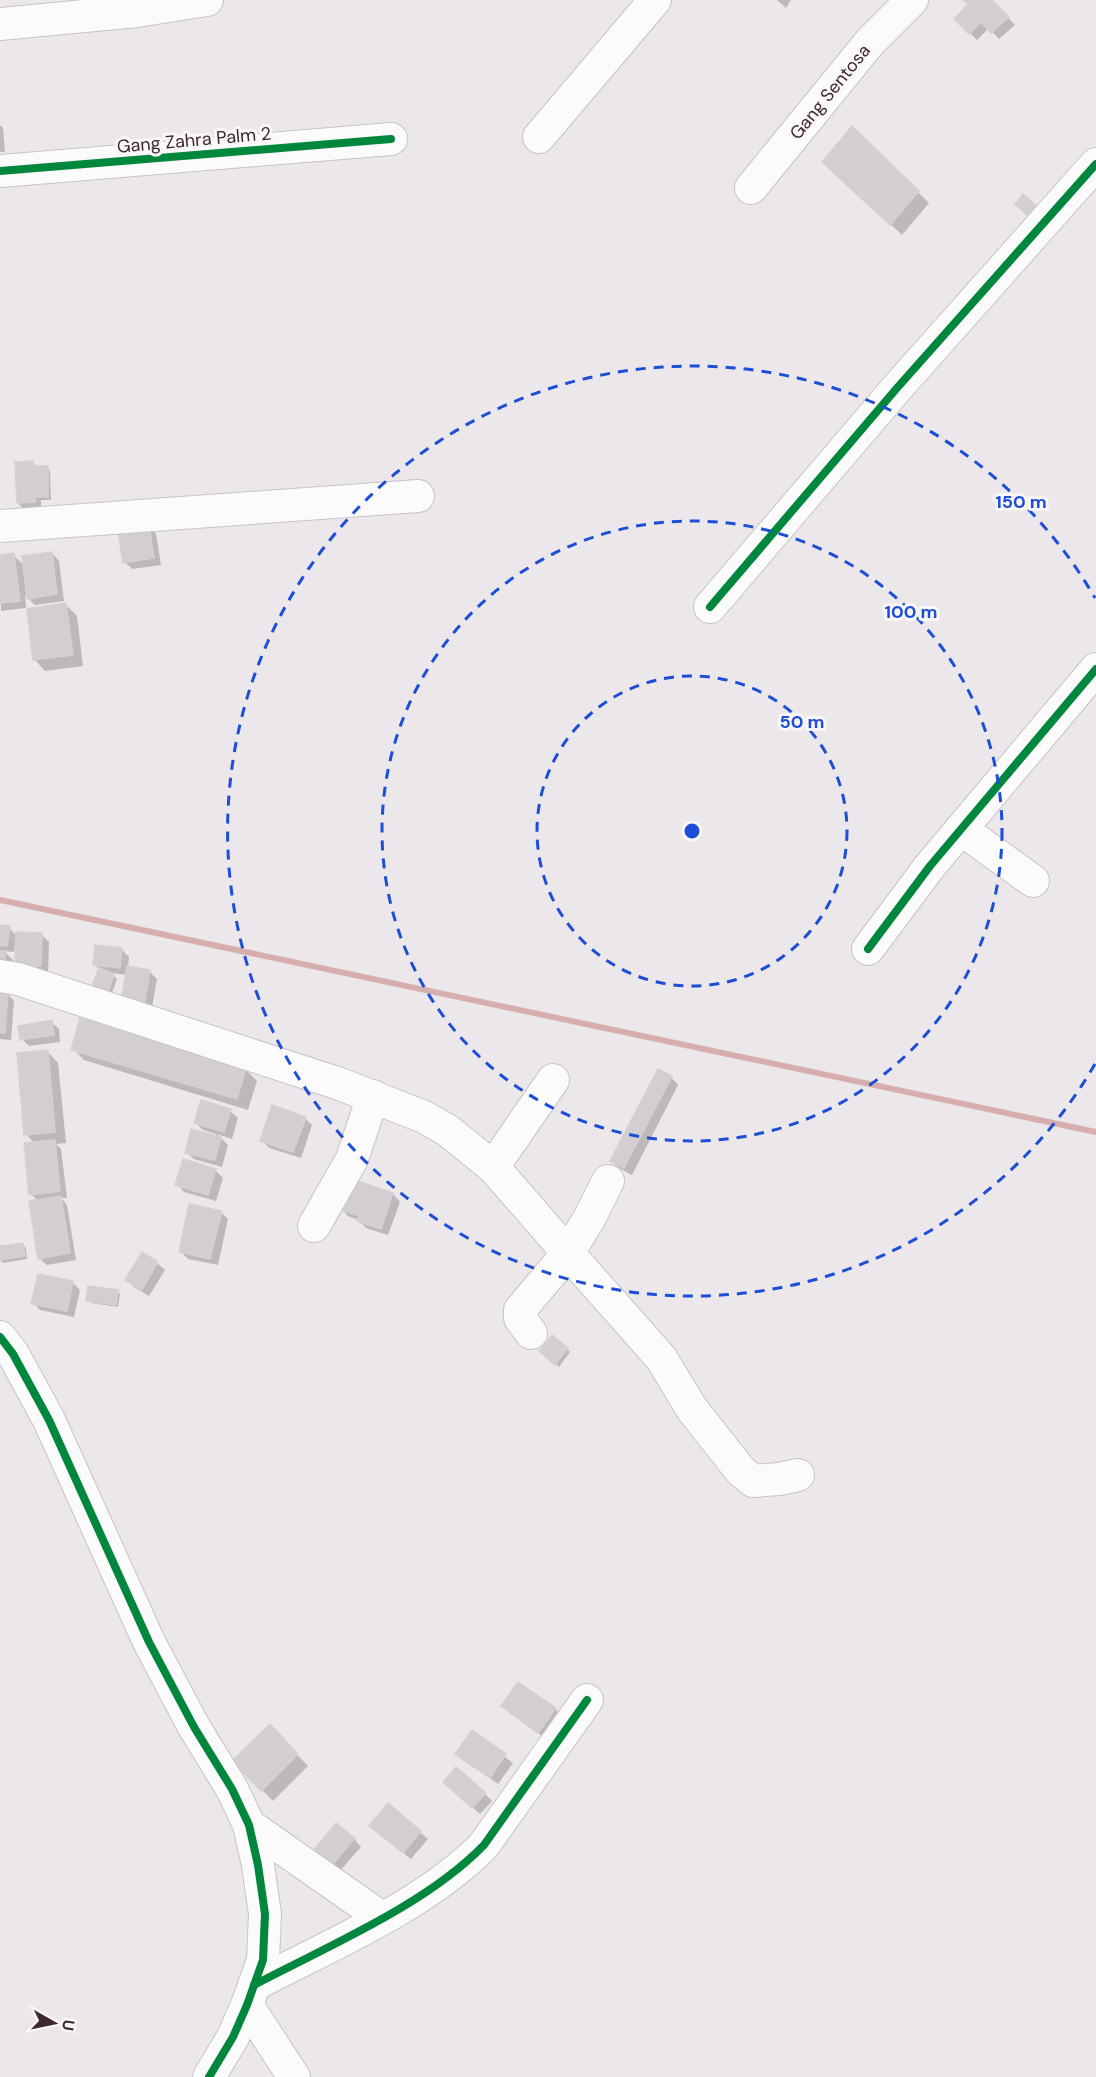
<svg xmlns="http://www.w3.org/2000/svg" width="1096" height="2077" viewBox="0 0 1096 2077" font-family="'DM Sans',sans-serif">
  <rect width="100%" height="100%" fill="#ece7ea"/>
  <g fill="#0003">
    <polygon points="777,0 791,0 786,8"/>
    <polygon points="965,0 991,0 1015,25 999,39 989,28 977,40 956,19 969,4"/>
    <polygon points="0,125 3,128 5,152 0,152"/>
    <polygon points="852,128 929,203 902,235 836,173"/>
    <polygon points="32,462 38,468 47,468 50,471 51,500 41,500 41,509 25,510 18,503"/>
    <polygon points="149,527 156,534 161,565 132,569 125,562"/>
    <polygon points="52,553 59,561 64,601 35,605 25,595 26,608 1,611 0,556 13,555 24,565"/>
    <polygon points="66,605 77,616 83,666 45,671 34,659"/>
    <polygon points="0,926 9,928 15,934 41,934 49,942 48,973 24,973 17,945 15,945 14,952 4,951 13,960 11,977 0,976"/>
    <polygon points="122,950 129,957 128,968 150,972 157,979 151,1013 130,1010 128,975 111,973 117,979 110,998 100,970 95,965"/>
    <polygon points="0,993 7,993 14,1001 11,1040 0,1039"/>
    <polygon points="51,1022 59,1029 60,1042 29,1046 22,1039"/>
    <polygon points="73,1049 245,1069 257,1081 248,1110 84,1060"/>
    <polygon points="47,1051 58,1063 66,1143 56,1144 61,1149 67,1198 61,1198 67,1205 76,1260 47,1265 39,1258 38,1201 31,1194 35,1144 26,1134"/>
    <polygon points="671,1077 678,1085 632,1175 619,1168 611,1161"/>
    <polygon points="230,1111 238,1118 232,1139 217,1134 228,1145 222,1167 194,1159 186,1152 215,1137 216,1134 203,1130 196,1123"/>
    <polygon points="305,1118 312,1125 301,1158 269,1148 262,1140"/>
    <polygon points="184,1161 216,1171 223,1178 216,1201 184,1192 177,1184"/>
    <polygon points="393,1194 400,1202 388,1235 366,1228 359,1220 348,1216 341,1208"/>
    <polygon points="221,1212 228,1219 218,1265 188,1259 180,1251"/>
    <polygon points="22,1244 26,1248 27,1259 3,1263 0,1260 0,1247"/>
    <polygon points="157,1263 165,1270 149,1296 134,1287 127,1280"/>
    <polygon points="39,1276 73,1283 80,1290 74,1317 40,1310 33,1303"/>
    <polygon points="117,1291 120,1294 118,1307 91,1303 88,1300"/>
    <polygon points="567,1349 570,1352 559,1367 541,1351"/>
    <polygon points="503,1706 555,1709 562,1716 546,1739"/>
    <polygon points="270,1726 308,1766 273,1801 234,1761"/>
    <polygon points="472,1732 513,1763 498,1784 457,1754"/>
    <polygon points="452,1789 485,1794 492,1801 480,1814"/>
    <polygon points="388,1805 428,1839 411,1859 379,1833"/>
    <polygon points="354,1839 361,1847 339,1872 322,1858"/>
  </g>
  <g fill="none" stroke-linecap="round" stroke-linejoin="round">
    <polyline stroke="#d6aeae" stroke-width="6" points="0,900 1096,1132"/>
  </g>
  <g fill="#d3ced1" stroke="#d5d0d3" stroke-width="1.5">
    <polygon points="963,0 992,0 1009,17 991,33 981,22 969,34 954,19 968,4"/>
    <polygon points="852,126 919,191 890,225 822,162"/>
    <polygon points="1023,194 1043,212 1035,222 1015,204"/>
    <polygon points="33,461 35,502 17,503 15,462"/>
    <polygon points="35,466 48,466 48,497 36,497"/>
    <polygon points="149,525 154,558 123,563 118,531"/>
    <polygon points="52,552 57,594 27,599 22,556"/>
    <polygon points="14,553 20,601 0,603 0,555"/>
    <polygon points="66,603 73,655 33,660 27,609"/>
    <polygon points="0,925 10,926 7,946 0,945"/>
    <polygon points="16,932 42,933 41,966 15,966"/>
    <polygon points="95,945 122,948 120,968 93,965"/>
    <polygon points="0,951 6,951 4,971 0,970"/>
    <polygon points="127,966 150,970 144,1007 121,1003"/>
    <polygon points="99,968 114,974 107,996 90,990"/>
    <polygon points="0,991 8,992 5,1033 0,1033"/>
    <polygon points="80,1018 246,1068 237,1099 71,1050"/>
    <polygon points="52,1020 54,1035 20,1040 18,1026"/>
    <polygon points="48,1050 55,1132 24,1135 17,1053"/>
    <polygon points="658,1069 672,1076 624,1168 610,1161"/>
    <polygon points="201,1100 231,1109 224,1132 194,1123"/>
    <polygon points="272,1105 306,1117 293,1152 260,1141"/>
    <polygon points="191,1129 221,1137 215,1160 185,1153"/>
    <polygon points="55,1140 60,1191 29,1195 24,1143"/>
    <polygon points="183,1159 216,1169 208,1195 175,1185"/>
    <polygon points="349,1178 393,1193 381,1229 357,1221 359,1216 339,1209"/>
    <polygon points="61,1196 70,1253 38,1259 29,1201"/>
    <polygon points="189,1204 222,1211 210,1259 179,1252"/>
    <polygon points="23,1243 25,1256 0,1260 0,1246"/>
    <polygon points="142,1252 158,1262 142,1290 125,1280"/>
    <polygon points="38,1274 73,1281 67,1311 31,1304"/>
    <polygon points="88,1286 118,1290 116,1305 86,1301"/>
    <polygon points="552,1335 568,1348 555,1365 539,1351"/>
    <polygon points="518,1682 556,1708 538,1733 501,1706"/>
    <polygon points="270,1724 298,1754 261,1791 232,1761"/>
    <polygon points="472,1730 506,1754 490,1778 455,1754"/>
    <polygon points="456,1767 486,1793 472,1808 443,1782"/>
    <polygon points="388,1803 421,1831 403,1853 369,1826"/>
    <polygon points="336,1823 355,1838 331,1866 313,1851"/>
  </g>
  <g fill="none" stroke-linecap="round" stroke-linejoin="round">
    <g stroke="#c7c3c6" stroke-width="34">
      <g id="minor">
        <polyline points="0,24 137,11 207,0"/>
        <polyline points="539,137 655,0"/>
        <polyline points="0,171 391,139"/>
        <polyline points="751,188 870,42 912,0"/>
        <polyline points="0,526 418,496"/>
        <polyline points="710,607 897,388 1096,164"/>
        <polyline points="961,829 1033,881"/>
        <polyline points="868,949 930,866 1096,669"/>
        <polyline points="0,976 18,979 340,1084 424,1117 447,1130 493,1167 568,1253 589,1219 608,1181"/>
        <polyline points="493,1167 553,1080"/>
        <polyline points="314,1226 352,1159 373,1096"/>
        <polyline points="531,1333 520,1318 520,1310 568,1253 661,1358 692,1409 740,1470 753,1481 779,1479 798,1475"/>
        <polyline points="0,1337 13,1354 49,1420 149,1642 194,1727 232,1789 249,1825 258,1865 265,1914 263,1960 247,2005 233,2037 209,2077"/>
        <polyline points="249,1825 382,1918"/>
        <path d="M 254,1985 C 328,1946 426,1905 484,1845 L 587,1700"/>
        <polyline points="247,2005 294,2077"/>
      </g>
    </g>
    <use href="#minor" stroke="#fcfbfc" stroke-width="32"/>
    <g stroke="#faf7f9" stroke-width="11">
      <g id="cycleway">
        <polyline points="0,171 391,139"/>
        <polyline points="710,607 897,388 1096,164"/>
        <polyline points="868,949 930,866 1096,669"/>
        <polyline points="0,1337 13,1354 49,1420 149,1642 194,1727 232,1789 249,1825 258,1865 265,1914 263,1960 247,2005 233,2037 209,2077"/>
        <path d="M 254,1985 C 328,1946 426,1905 484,1845 L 587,1700"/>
      </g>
    </g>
    <use href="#cycleway" stroke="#00873e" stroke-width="8"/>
  </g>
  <g fill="none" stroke="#1d4ed8" stroke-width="3" stroke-dasharray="10 8">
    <circle cx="692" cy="831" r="155"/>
    <circle cx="692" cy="831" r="310"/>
    <path d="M1095 1064A465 465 0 1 1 1095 598"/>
  </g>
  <g text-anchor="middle" stroke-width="6" stroke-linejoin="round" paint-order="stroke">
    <g font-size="18" fill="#3e2731" stroke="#faf7f9">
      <text transform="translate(830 92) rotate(-51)" y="6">Gang Sentosa</text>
      <text transform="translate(194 140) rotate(-5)" y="6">Gang Zahra Palm 2</text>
    </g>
  </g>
  <circle cx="692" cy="831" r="9" fill="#1d4ed8" stroke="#faf7f9" stroke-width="3"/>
  <g font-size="18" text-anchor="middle" font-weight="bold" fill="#1d4ed8" stroke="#faf7f9" stroke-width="6" stroke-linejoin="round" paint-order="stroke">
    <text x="1021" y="508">150 m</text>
    <text x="911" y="618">100 m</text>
    <text x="802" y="728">50 m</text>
  </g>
  <g transform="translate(54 2023) rotate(99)" stroke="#faf7f9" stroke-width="4.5" paint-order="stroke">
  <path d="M0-4.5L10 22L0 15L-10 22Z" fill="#3e2731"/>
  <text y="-9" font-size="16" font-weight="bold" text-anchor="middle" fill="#3e2731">U</text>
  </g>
</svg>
